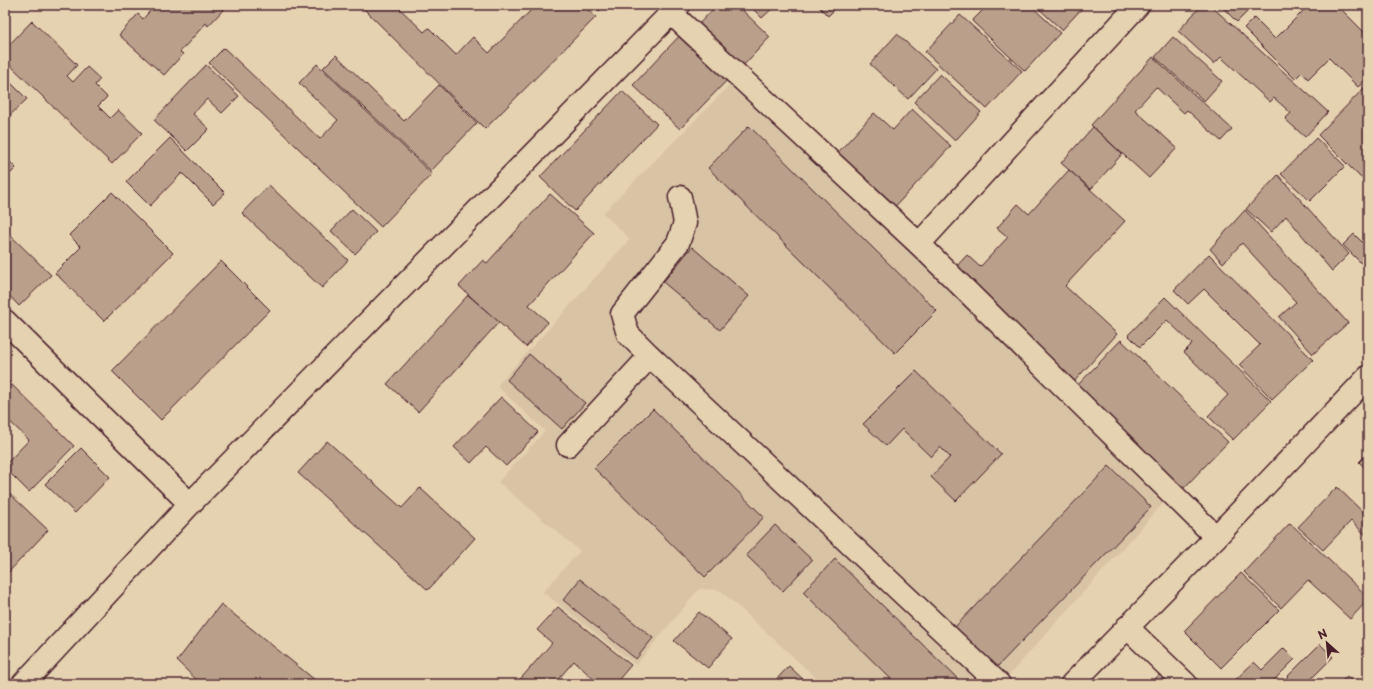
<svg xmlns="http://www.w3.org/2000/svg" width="1373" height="689" viewBox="0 0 1373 689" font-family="'Playpen Sans',sans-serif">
  <rect width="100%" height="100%" fill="#e5d2b0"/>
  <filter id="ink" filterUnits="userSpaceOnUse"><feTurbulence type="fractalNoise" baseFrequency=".025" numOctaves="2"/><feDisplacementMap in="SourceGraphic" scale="8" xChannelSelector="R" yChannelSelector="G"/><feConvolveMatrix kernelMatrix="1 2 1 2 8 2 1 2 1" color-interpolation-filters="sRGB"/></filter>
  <g filter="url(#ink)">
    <polygon fill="#d8c3a5" points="736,79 1168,498 1001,684 823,684 720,590 699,589 636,665 543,592 580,551 498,482 545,431 497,386 630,239 603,213"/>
    <g fill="#baa08b" stroke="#4a1f2b">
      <polygon points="155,5 222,5 225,8 208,26 206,23 180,52 183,54 164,75 119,35 138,14 143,19"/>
      <polygon points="360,5 396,5 424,32 429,28 456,55 473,37 489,53 536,5 583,5 596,17 485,129"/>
      <polygon points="592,5 605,5 599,11"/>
      <polygon points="717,5 737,5 770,37 740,69 696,27"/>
      <polygon points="749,5 776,5 762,18"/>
      <polygon points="817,5 839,5 828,16"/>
      <polygon points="988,5 1030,5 1060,33 1025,71 972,21"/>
      <polygon points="1035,5 1085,5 1062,30"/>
      <polygon points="1202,5 1210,5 1328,112 1305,137 1285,119 1291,113 1274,98 1270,102 1221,57 1214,64 1178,31"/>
      <polygon points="1220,5 1254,5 1237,22"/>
      <polygon points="1309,5 1337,5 1368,36 1368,77 1358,87 1329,58 1308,79 1302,72 1295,79 1244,28 1254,18 1275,39"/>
      <polygon points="960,15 1022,71 987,109 925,52"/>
      <polygon points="32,21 77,65 67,76 73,82 87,67 100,79 95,85 107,97 98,106 110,118 118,110 142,133 112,164 5,60 5,49"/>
      <polygon points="684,31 731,76 680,129 633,85"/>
      <polygon points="897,34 936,69 908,99 870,64"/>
      <polygon points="1173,37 1222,81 1204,101 1155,57"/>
      <polygon points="224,48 320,139 338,120 299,83 317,64 432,174 381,227 209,63"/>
      <polygon points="336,55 404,121 439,85 477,123 431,171 323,68"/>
      <polygon points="1153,57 1232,129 1221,141 1187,110 1184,113 1156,87 1135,110 1177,148 1149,178 1091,125"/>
      <polygon points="206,65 239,96 222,113 207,99 193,114 209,129 187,151 154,120"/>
      <polygon points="940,74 981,112 955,141 914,102"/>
      <polygon points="5,77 27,99 5,120"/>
      <polygon points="1368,84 1368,185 1318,135"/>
      <polygon points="622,91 657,124 575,211 540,177"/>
      <polygon points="912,109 951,146 890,212 832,159 874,113 893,130"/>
      <polygon points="749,126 937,311 895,353 708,168"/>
      <polygon points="1093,127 1122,154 1091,189 1061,163"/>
      <polygon points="170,138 225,193 213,204 182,173 150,206 126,182"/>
      <polygon points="1316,138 1345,166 1310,201 1281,174"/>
      <polygon points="5,157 16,168 5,179"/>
      <polygon points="1069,170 1125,221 1065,286 1117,334 1072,384 954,269 967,255 980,267 1008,237 997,228 1018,204 1029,214"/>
      <polygon points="1278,175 1349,254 1332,271 1286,216 1271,232 1246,209"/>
      <polygon points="269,185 348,260 322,288 242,213"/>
      <polygon points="112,192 173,253 104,321 55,273 81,247 69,235"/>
      <polygon points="550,194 594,233 529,305 548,322 526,347 459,286 483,260 487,263"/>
      <polygon points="352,209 376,232 355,254 331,231"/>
      <polygon points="1245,210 1348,323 1313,354 1279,317 1296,302 1242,243 1223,263 1210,249"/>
      <polygon points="5,230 51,275 19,306 5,291"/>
      <polygon points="1354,234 1364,244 1368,240 1368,270 1343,245"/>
      <polygon points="692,247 749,296 720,330 663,282"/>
      <polygon points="1209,254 1313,360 1272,399 1239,365 1260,345 1204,289 1188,304 1174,290"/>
      <polygon points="221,261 270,310 161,420 112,371"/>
      <polygon points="468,295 499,322 418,412 387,384"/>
      <polygon points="1165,297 1271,401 1233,440 1208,416 1228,395 1184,352 1192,344 1167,320 1140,347 1128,335"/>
      <polygon points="1121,340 1228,442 1182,490 1075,388"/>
      <polygon points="529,354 585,403 562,429 507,380"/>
      <polygon points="916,371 1001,454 956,501 931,477 950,457 940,447 931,457 902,429 886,446 863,424"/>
      <polygon points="5,378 74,446 29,492 5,468 5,465 29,440 5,417"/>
      <polygon points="501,397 538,432 506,466 486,447 471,463 454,447"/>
      <polygon points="653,409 764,517 705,577 594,468"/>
      <polygon points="327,441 402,508 420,488 475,538 428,590 298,473"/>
      <polygon points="81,448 110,477 75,513 45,484"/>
      <polygon points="1368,453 1368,471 1359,462"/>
      <polygon points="1109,466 1151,507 996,668 954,628"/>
      <polygon points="1337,487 1368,517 1368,537 1351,521 1323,550 1298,527"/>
      <polygon points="10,494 48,530 5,576 5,500"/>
      <polygon points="1290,523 1368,597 1368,600 1350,619 1308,580 1281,608 1244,572"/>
      <polygon points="775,525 812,560 783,591 746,555"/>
      <polygon points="835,559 963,684 896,684 803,592"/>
      <polygon points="1241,573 1279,610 1221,668 1184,631"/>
      <polygon points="580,579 653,638 636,659 563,600"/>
      <polygon points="221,604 320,684 201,684 177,661"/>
      <polygon points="558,607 631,665 615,684 599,684 574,661 554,684 516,684 552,643 537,630"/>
      <polygon points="699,612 732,639 708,668 674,641"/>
      <polygon points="1320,644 1333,657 1306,684 1280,684"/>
      <polygon points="1284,648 1295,659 1270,684 1231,684 1254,662 1262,670"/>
      <polygon points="789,666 808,684 772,684"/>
      <polygon points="1162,672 1174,684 1150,684"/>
      <polygon points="1347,676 1355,684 1339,684"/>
    </g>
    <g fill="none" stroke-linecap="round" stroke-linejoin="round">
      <g stroke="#4a1f2b" stroke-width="25">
        <g id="minor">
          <polyline points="671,13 919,244 1138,5"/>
          <polyline points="680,197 685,223 678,243 622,314 628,334 650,356 999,684"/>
          <polyline points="919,244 1216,537"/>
          <polyline points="5,321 190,504"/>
          <polyline points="568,445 650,356"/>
          <polyline points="1127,627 1186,684"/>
          <polyline points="23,684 190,504 679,5"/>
          <polyline points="1072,684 1216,537 1368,377"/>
        </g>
      </g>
      <use href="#minor" stroke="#e5d2b0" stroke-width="22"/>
    </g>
  </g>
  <rect width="1373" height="689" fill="none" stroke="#e5d2b0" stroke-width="20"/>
  <rect x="10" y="10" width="1353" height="669" fill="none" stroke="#4a1f2b" stroke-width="1.5" filter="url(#ink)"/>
  <g transform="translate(1327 643) rotate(333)" stroke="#e5d2b0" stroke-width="3" paint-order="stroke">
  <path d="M0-3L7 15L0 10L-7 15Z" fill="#4a1f2b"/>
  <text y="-6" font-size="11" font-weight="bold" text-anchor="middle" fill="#4a1f2b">N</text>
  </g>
</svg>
